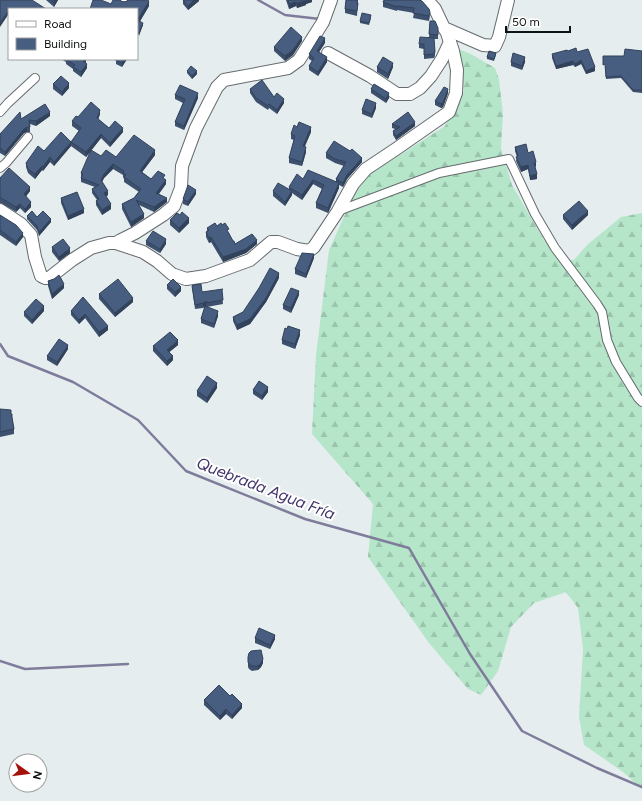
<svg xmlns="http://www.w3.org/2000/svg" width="642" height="801" viewBox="0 0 642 801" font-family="Figtree,sans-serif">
  <defs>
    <pattern id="forest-firs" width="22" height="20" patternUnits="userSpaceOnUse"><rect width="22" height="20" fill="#b6e6ca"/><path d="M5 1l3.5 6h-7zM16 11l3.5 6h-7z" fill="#9bc4ad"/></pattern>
  </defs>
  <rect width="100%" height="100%" fill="#e6edef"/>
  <polygon fill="url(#forest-firs)" points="458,49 469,53 495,68 499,79 503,114 501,148 512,185 544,240 558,258 561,260 574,260 587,245 621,217 642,213 642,789 623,772 584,745 579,717 583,649 578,608 566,592 534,603 511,627 498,671 481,695 468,689 429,643 368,557 373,504 312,434 316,355 329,250 352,199 366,177 445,126 464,91"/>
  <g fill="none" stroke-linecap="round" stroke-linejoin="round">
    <g stroke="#7f7c9b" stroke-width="2.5">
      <polyline points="258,0 285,15 320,19"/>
      <polyline points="0,344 8,356 73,382 138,420 186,471 305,519 409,548 470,654 522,731 597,768 642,787"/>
      <polyline points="0,661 25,669 128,664"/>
    </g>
    <g stroke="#666b6e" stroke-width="10">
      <g id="street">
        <polyline points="124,0 124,1"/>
        <polyline points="0,112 8,103 35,78"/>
        <polyline points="0,168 6,163 28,137"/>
        <polyline points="338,211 439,173 509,159 535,214 555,248 597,304 602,312 607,340 616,362 638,398 642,402"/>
      </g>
    </g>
    <g stroke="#666b6e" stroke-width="14">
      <g id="secondary">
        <polyline points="427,0 435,9 444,28 483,45 495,46 499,37 508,0"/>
        <polyline points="328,53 370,76 397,94 410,94 420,88 431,76 442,59 450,42"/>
        <polyline points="0,210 21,224 31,235 35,257 41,276 45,278 49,278 72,260 91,248 109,243 116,243 121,240 135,233 163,215 174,206 181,188 182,166 196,128 217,87 224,80 288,68 299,60 323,22 331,0"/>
        <polyline points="116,243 143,252 157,261 172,274 186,279 206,276 250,260 271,242 278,242 297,249 309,251 314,247 338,211 353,184 366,169 396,149 449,112 456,93 457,70 453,51 447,33 444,28"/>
      </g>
    </g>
    <use href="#street" stroke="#fff" stroke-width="8"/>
    <use href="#secondary" stroke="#fff" stroke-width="12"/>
  </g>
  <g fill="#3d516f">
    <polygon points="46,0 58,0 54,7"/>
    <polygon points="183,0 199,0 199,1 188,10 183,4"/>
    <polygon points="286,0 312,0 312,2 306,4 306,5 297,8 296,6 289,9"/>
    <polygon points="346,0 358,0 357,16 345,13 345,9"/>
    <polygon points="418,0 430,16 429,21 413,18 414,13 397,10 397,11 383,7 383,2"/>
    <polygon points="121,1 149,6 140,21 143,25 137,38 137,9 111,4"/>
    <polygon points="371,18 369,25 360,23 360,21"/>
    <polygon points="430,21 438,28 438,39 434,39 435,56 434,58 424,59 424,49 419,48 419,44 429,37"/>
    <polygon points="302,41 293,55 285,61 274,51 274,47"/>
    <polygon points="325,43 319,52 327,62 318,76 309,70 309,66 312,61 309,59 309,54"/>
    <polygon points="568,51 577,52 595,71 586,74 581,64 575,67 573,65 556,69 552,58 552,54"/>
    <polygon points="642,51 642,93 633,92 621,78 606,79 605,67 603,68 624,56"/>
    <polygon points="496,55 494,61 487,59 487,57"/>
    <polygon points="61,59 86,59 86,62 85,63 87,68 81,77 73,71 73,69 66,64 66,62"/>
    <polygon points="114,59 127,59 122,67 116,64 116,61"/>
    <polygon points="511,62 525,62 522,70 511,66"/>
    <polygon points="377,67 393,67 388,79 377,72"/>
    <polygon points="187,71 197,74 192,79 187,73"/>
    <polygon points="53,84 69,88 62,96 53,89"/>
    <polygon points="250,89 274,97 284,103 277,114 269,108 268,110 256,102 250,93"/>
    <polygon points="371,89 389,98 386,103 371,93"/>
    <polygon points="448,93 443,107 441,108 435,105 435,101"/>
    <polygon points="175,95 198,98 184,130 175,126 175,122 183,103 175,99"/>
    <polygon points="376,108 372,118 362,114 362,110"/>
    <polygon points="100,114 98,119 109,128 123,132 110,147 101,138 86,157 71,146 71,142 79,131 72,126 72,121 78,117"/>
    <polygon points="50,116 36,126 30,124 30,132 27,132 24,133 5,156 0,153 0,134 21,119"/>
    <polygon points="392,124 415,126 396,140 393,135 393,131 395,129 392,128"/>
    <polygon points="311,132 304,147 306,152 302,166 289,163 289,158 294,140 291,139 291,134"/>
    <polygon points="71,146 54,166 50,162 43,171 42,170 35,179 28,173 26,167 26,163 44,151"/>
    <polygon points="515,147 528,153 536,166 535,167 537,179 530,180 528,169 521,172 516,161 517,157 515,151"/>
    <polygon points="326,153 362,162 347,179 343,187 339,185 339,188 328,213 316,208 316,203 322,189 313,184 302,200 292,193 292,195 285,206 273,196 273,191 289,189 289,187 303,179 336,182 336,179 344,166 335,163 326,158"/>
    <polygon points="155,155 142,172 151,179 165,179 166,184 159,194 167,202 154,212 139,205 144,218 131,227 122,209 122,204 134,198 139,192 124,182 124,179 123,177 123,175 113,169 104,178 102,182 108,195 106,196 111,209 102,215 96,205 96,201 97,200 92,193 92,189 95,187 81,182 81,173 101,156 116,157"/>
    <polygon points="0,178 30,191 26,196 31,207 25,213 20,208 16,212 1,203 0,203"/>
    <polygon points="196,194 188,206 183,204 183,199"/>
    <polygon points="61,198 84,213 68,220 61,203"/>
    <polygon points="0,215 23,237 16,246 0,235"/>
    <polygon points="563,215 588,215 572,230 563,219"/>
    <polygon points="27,216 37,217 51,222 39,236 37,230 27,219"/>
    <polygon points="170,220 189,223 179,233 170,225"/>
    <polygon points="207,228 229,233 233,241 235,244 257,244 246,253 223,262 211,242 209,243 206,237 206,232 207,232"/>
    <polygon points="146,241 166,244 160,253 146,245"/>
    <polygon points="52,247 70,253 59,261 52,252"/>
    <polygon points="314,258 306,278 295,274 295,269"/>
    <polygon points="279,278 266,302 250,324 237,330 233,321 233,317 243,312"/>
    <polygon points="54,279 64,288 52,299 48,286 48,281"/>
    <polygon points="167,285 181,291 175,297 167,289"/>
    <polygon points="192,286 202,292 223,293 222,294 223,304 207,307 218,316 214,328 201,323 201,319 205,306 203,308 195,309"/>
    <polygon points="99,294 133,302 115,317 99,299"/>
    <polygon points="299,295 291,313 283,309 283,305"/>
    <polygon points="83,297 108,330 99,337 85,318 79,324 71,315 71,311"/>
    <polygon points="44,311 32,324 24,316 24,312"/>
    <polygon points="300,335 295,349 282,344 282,340"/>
    <polygon points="178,345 169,352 173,360 167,366 153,351 153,346"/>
    <polygon points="68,349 57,366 47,360 47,356"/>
    <polygon points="217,388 207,403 197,396 197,391"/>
    <polygon points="253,390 268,392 262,400 253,394"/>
    <polygon points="0,409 11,414 14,429 14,434 0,437"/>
    <polygon points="255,638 275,639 270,649 255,643"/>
    <polygon points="248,657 263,663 261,667 258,670 252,671 249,669 248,667"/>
    <polygon points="204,700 242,708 232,719 226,714 220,720 204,705"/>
  </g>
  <g fill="#32425a">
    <polygon points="55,0 58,0 54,7 54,3"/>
    <polygon points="194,0 199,0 199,1 188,10 188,6"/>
    <polygon points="306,0 312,0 312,2 306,4 306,5 297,8 297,3"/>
    <polygon points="149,1 149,6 139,23 139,18"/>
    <polygon points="296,2 296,6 289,9 289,4"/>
    <polygon points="8,11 8,15 0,27 0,23"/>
    <polygon points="143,23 143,25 139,36 139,33"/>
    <polygon points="302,37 302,41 293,55 285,61 285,56"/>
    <polygon points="325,38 325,43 317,55 317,51"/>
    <polygon points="327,57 327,62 318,76 318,72"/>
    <polygon points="525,57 525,62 522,70 522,66"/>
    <polygon points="85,59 86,59 86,62 83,66 83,61"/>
    <polygon points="125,59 127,59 122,67 122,63"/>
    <polygon points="581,60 581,64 575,67 575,64"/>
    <polygon points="573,61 573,65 556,69 556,66"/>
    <polygon points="393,63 393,67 388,79 388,74"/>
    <polygon points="87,64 87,68 81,77 81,72"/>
    <polygon points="595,67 595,71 586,74 586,71"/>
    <polygon points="197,71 197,74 192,79 192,76"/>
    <polygon points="69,83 69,88 62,96 62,92"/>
    <polygon points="448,89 448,93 443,107 441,108 441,104"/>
    <polygon points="198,93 198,98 184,130 184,126"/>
    <polygon points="389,93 389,98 386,103 386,99"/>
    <polygon points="284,99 284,103 277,114 277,110"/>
    <polygon points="376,103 376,108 372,118 372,114"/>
    <polygon points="100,110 100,114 97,123 97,118"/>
    <polygon points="50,112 50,116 36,126 36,121"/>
    <polygon points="415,122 415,126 396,140 396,136"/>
    <polygon points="27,127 27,132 24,133 5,156 5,152 24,129"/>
    <polygon points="311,127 311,132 303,151 303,146"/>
    <polygon points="123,128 123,132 110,147 110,143"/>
    <polygon points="101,134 101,138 86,157 86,152"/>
    <polygon points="71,142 71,146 54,166 54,162"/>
    <polygon points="306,147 306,152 302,166 302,162"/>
    <polygon points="155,150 155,155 140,175 140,171"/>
    <polygon points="50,157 50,162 43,171 43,167"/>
    <polygon points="362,158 362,162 347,179 343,187 343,183 347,175"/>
    <polygon points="536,162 536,166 534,167 534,163"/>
    <polygon points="113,164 113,169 104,178 101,184 101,180 104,174"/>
    <polygon points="528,165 528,169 521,172 521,167"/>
    <polygon points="42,166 42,170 35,179 35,174"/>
    <polygon points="537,174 537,179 530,180 530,176"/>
    <polygon points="166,180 166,184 156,197 156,193"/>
    <polygon points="313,180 313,184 302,200 302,195"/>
    <polygon points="339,183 339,188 328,213 328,208"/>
    <polygon points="30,187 30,191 24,199 24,194"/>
    <polygon points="196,190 196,194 188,206 188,202"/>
    <polygon points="108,191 108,195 104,198 104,193"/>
    <polygon points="292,191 292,195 285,206 285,202"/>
    <polygon points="167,198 167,202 154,212 154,207"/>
    <polygon points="31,202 31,207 25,213 25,209"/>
    <polygon points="20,204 20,208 16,212 16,207"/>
    <polygon points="111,204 111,209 102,215 102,210"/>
    <polygon points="84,209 84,213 68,220 68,216"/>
    <polygon points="588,211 588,215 572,230 572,225"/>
    <polygon points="144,214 144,218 131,227 131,222"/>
    <polygon points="189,218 189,223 179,233 179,228"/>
    <polygon points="51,219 51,222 39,236 39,232"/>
    <polygon points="23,233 23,237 16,246 16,242"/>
    <polygon points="211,237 211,242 209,243 209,238"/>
    <polygon points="166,239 166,244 160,253 160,249"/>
    <polygon points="257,240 257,244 246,253 223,262 223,257"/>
    <polygon points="70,248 70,253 59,261 59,257"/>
    <polygon points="314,254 314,258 306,278 306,274"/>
    <polygon points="279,273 279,278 266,302 250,324 237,330 237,325"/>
    <polygon points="64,284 64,288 52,299 52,294"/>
    <polygon points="181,287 181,291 175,297 175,292"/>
    <polygon points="299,291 299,295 291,313 291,308"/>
    <polygon points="133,298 133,302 115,317 115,313"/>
    <polygon points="207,301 206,305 203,308 203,303"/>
    <polygon points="44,306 44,311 32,324 32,320"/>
    <polygon points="218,311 218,316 214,328 214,324"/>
    <polygon points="85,314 85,318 79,324 79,320"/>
    <polygon points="108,326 108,330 99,337 99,332"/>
    <polygon points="300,330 300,335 295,349 295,344"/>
    <polygon points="178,340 178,345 167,354 167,350"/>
    <polygon points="68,345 68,349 57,366 57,362"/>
    <polygon points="173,356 173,360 167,366 167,361"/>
    <polygon points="217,383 217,388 207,403 207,398"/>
    <polygon points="268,387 268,392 262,400 262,396"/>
    <polygon points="275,635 275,639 270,649 270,645"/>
    <polygon points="263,659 263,663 261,667 258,670 258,666"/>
    <polygon points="242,704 242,708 232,719 232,715"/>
    <polygon points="226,709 226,714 220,720 220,716"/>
  </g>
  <g fill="#475e81" stroke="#32425a">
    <polygon points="0,0 32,0 46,9 9,9 9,11 8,11 0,23"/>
    <polygon points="51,0 55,0 54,3"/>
    <polygon points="93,0 101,0 111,4 113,0 120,0 121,1 124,2 127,1 128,0 147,0 149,1 139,18 137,17 137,9 90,9"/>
    <polygon points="183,0 194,0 188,6"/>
    <polygon points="288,0 306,0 306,1 297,3 296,2 289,4"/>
    <polygon points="346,0 357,0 357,3 358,3 357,11 345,9"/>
    <polygon points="384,0 418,0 422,1 429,9 430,12 429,16 413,13 414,8 397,6 397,7 383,2"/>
    <polygon points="362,13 371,15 369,23 360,21"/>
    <polygon points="137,20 143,23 139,33 137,31"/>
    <polygon points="430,21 435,21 438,28 438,35 429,34"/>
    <polygon points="291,27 302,37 293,50 285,56 274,47"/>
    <polygon points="320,36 325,38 317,51 327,57 318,72 309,66 314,58 309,54"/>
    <polygon points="420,37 434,38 435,52 434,54 424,55 424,44 419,44"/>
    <polygon points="576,48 577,52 588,49 595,67 586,71 581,60 575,64 573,61 556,66 552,54 567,50 568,51"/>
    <polygon points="625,49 642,51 642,90 633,90 621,76 606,77 605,64 603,65 603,56 624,56"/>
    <polygon points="489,51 496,53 494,59 487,57"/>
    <polygon points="513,53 525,57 522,66 511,62"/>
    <polygon points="383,57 393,63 388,74 377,67"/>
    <polygon points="66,59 85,59 83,61 87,64 81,72 73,67 75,65"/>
    <polygon points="117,59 125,59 122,63 116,60"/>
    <polygon points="191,66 197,71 192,76 187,71"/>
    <polygon points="61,76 69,83 62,92 53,84"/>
    <polygon points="262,80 274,97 277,93 284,99 277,110 269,104 268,106 256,98 250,89"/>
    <polygon points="374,84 389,93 386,99 371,89"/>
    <polygon points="180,85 198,93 184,126 175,122 185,99 175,95"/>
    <polygon points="444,87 448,89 443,103 441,104 435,101"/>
    <polygon points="366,99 376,103 372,114 362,110"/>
    <polygon points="91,102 100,110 97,118 109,128 115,121 123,128 110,143 101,134 86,152 71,142 81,128 72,121 76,116 78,117"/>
    <polygon points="45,104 50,112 36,121 29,120 30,127 27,127 24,129 5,152 0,148 0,139 1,138 0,138 0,134 20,112 21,119"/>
    <polygon points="408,112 415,122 396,136 393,131 400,127 392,124"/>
    <polygon points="299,122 311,127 303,146 306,147 302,162 289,158 295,136 291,134 294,125 297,127"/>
    <polygon points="61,132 71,142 54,162 50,157 43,167 42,166 35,174 28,169 26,163 38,146 44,151"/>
    <polygon points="134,135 155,150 140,171 151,179 158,171 165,175 163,178 166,180 156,193 167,198 154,207 136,200 144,214 131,222 122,204 134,198 141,189 124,177 126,175 123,173 124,171 113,164 104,174 101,180 108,191 104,193 111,204 102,210 96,201 99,199 92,189 99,185 81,178 83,174 81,173 87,159 91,150 101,156 106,150 116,157"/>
    <polygon points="334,141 350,151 352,149 362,158 347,175 343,183 336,179 346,162 335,159 326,153"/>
    <polygon points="526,144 528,153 533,151 536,162 534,163 537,174 530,176 528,165 521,167 516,157 518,156 515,147"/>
    <polygon points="9,168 30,187 24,194 31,202 25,209 20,204 16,207 1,198 0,198 0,178"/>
    <polygon points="308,170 339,183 328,208 316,203 324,185 313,180 302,195 289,187 297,174 303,179"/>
    <polygon points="278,183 292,191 285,202 273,191"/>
    <polygon points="188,185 196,190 188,202 183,199"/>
    <polygon points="77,192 84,209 68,216 61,198"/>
    <polygon points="579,201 588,211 572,225 563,215"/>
    <polygon points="32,211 37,217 43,211 51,219 39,232 37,226 27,216"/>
    <polygon points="182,212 189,218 179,228 170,220 177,213 180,215"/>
    <polygon points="0,215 16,225 23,233 16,242 0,230"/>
    <polygon points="215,223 217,226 221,223 222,225 225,223 229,229 227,230 233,241 234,241 235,244 252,234 257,240 246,249 223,257 211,237 209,238 206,232 209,230 207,228"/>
    <polygon points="153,231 166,239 160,249 146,241"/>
    <polygon points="63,239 70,248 59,257 52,247"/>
    <polygon points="302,253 314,254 306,274 295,269"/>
    <polygon points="270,268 279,273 266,298 250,319 237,325 233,317 243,312 259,288"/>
    <polygon points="59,275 64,284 52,294 48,281 54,279"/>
    <polygon points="118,279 133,298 115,313 99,294"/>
    <polygon points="173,279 181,287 175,292 167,285"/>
    <polygon points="201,284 202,292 223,289 222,290 223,300 206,303 207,301 203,303 195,305 192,286 193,285"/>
    <polygon points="291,288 299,291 291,308 283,305"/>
    <polygon points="83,297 108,326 99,332 85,314 79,320 71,311"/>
    <polygon points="36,299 44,306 32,320 24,312"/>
    <polygon points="205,306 218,311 214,324 201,319"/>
    <polygon points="288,326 300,330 295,344 282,340 285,328 287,329"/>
    <polygon points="170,332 178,340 167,350 173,356 167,361 153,346"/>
    <polygon points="59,339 68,345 57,362 47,356"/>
    <polygon points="207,376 217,383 207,398 197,391"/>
    <polygon points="259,381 268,387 262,396 253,390"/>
    <polygon points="0,409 11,410 11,414 12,414 12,417 14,429 0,432"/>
    <polygon points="259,628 275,635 270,645 255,638"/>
    <polygon points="261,650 263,659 261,663 258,666 252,666 249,664 248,662 248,657 249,653 251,651"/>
    <polygon points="219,685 230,696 232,694 242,704 232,715 226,709 220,716 204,700"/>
  </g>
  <g text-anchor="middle" stroke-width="4" stroke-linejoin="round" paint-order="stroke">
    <g font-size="16" font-style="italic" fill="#41356d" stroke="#fff">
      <text transform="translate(266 488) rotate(21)" y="6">Quebrada Agua Fría</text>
    </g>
  </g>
  <rect x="8" y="8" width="130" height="52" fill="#ffffff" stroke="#9fa0a1"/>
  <rect x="16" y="21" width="20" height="6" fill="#ffffff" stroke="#9fa0a1"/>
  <text x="44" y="28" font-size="12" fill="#0f1213">Road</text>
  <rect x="16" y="38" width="20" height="12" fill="#475e81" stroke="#9fa0a1"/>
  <text x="44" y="48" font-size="12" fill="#0f1213">Building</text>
  <g transform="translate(28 773) rotate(104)"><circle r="19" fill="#ffffff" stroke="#9fa0a1"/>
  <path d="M0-3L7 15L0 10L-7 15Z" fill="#a51108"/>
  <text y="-6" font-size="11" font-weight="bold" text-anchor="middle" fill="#0f1213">N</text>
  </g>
  <path d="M506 26v6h64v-6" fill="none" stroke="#0f1213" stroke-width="2"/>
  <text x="512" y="26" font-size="12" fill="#0f1213" stroke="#ffffff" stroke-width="3" paint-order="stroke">50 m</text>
</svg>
